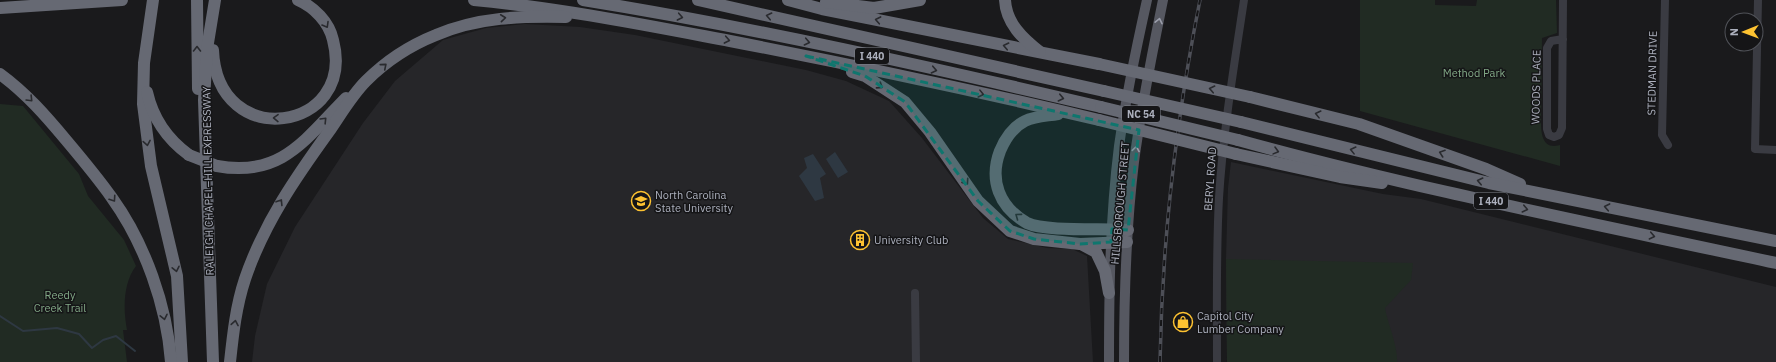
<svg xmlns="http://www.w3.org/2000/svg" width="1776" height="362" viewBox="0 0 1776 362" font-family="'IBM Plex Sans',sans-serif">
  <rect width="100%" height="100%" fill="#1a1a1c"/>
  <g fill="#262629">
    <polygon points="525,24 580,27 635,35 806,70 846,81 889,101 922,138 983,218 1008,239 1047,248 1072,249 1087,256 1093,362 252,362 255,336 267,284 295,227 363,123 395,81 443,40 486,28"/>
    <polygon points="1231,162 1383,194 1421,199 1776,287 1776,362 1227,362 1226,259 1228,188"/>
  </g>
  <g fill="#212b23">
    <path d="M 1360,0 L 1435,0 L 1435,5 L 1476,6 L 1477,0 L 1556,0 L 1557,33 L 1542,38 L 1541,122 C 1541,135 1543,150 1560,145 L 1560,166 L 1360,111 Z"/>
    <path d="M 0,104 L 23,106 L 79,174 L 88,196 L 124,240 L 136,266 C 123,283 123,309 127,330 L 123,330 L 127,362 L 0,362 Z"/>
    <path d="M 1226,259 L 1413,263 L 1411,280 L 1385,308 C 1388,325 1398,346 1397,362 L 1227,362 Z"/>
  </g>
  <g fill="#2e3842">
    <polygon points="835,152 848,172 838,178 826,159"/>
    <polygon points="813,154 826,174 820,178 824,198 815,201 799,176 807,168 804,158"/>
  </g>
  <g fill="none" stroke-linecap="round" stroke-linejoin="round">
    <polyline stroke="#2e3842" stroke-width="2" points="0,316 23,331 57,328 79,334 92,348 103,340 116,336 135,351"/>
    <g stroke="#3a3b42" stroke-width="8">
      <polyline points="1665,0 1662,135 1668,145"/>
      <polyline points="1758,0 1755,149 1776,150"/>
      <polyline points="1563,39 1551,41 1547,48 1547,129 1549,135 1554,137 1559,135 1562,128 1563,0"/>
      <polyline points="915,293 916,362"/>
      <path d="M 1217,362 C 1217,308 1216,253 1219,198 C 1223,132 1234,66 1244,0"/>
    </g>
    <g stroke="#565861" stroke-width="10">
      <path d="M 1109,362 C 1109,290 1110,218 1119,146 C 1126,97 1136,49 1147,0"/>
      <path d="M 1124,362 C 1124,295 1126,228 1134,162 C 1141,107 1152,54 1163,0"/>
    </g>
    <g stroke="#666973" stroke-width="12">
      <polyline points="153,0 144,63 143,104 151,166 177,276 182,362"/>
      <polyline points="197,0 198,89"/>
      <path d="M 474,0 C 560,8 645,25 730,41 C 854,65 977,91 1099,120"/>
      <path d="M 583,0 C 757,28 930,67 1101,107"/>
      <polyline points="698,0 1104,91"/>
      <polyline points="788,0 822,9 1099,64"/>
      <path d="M 1005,0 C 1006,23 1023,39 1040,52"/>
      <polyline points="826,2 874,8 920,0"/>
      <polyline points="0,8 122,0"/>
      <path d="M 213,50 C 217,153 357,132 333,40 C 329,22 314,7 298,0"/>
      <polyline points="852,72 865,76 905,102 930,132 978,201 1010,231 1034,239 1080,244 1127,242"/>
      <path d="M 0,74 C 26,93 46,116 66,140 C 82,159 98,178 112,198 C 145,244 167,306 171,362"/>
      <path d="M 147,92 C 153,119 167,139 189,155"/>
      <polyline points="1250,97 1359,124 1486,169 1520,184"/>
      <path d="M 1058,114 C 1047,116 1035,116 1025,121 C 1013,127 1005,139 1000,151 C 989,180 999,207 1027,223 C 1046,232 1104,228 1128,230"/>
      <polyline points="1241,122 1489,183 1776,241"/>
      <path d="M 1238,140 C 1415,189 1596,224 1776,263"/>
      <polyline points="1236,154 1340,177 1382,183"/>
      <path d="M 217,166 C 282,178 306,138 346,98"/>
      <polyline points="1081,244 1096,252 1105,271 1109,293"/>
      <polyline points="213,362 204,100 207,49 215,0"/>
      <path d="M 230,362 C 233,334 236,306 245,279 C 264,223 296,177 330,130 C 341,114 352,95 366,81 C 385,62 411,45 436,35 C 478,17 522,16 566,17"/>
    </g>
    <g stroke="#4d4f57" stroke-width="3.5">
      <path id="rail" d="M 1160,362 C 1162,240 1176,120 1200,0"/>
    </g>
    <use href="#rail" stroke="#151517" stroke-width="2" stroke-dasharray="6" stroke-linecap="butt"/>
    <g stroke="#666973" stroke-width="12">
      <polyline points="1099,64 1250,97"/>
      <polyline points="1104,91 1241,122"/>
      <polyline points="1101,107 1238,140"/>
      <polyline points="1099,120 1236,154"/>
      <polyline points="189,155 217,166"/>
    </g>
  </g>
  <defs><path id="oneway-chevron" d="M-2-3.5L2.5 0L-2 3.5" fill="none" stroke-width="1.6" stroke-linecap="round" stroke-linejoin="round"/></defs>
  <g stroke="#292a2e">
    <use href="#oneway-chevron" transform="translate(769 16) rotate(-168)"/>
    <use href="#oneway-chevron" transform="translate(680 17) rotate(11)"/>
    <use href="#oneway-chevron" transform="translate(503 18) rotate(-6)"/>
    <use href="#oneway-chevron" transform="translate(878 20) rotate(-169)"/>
    <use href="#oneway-chevron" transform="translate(326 25) rotate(60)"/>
    <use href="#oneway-chevron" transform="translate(727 40) rotate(11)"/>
    <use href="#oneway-chevron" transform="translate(807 42) rotate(12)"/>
    <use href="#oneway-chevron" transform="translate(1006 46) rotate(-168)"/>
    <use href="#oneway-chevron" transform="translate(197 49) rotate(-90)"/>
    <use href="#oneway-chevron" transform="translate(384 66) rotate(-40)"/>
    <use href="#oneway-chevron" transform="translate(934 70) rotate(12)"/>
    <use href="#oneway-chevron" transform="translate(880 86) rotate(33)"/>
    <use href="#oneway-chevron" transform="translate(1212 89) rotate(-168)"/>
    <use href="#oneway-chevron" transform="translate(981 94) rotate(14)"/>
    <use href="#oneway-chevron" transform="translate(1061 98) rotate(13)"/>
    <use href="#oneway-chevron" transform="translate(30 99) rotate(46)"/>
    <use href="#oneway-chevron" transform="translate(1318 114) rotate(-166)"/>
    <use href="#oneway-chevron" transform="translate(276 118) rotate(-179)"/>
    <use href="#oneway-chevron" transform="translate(324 120) rotate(-46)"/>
    <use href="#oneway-chevron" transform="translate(147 143) rotate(80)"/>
    <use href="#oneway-chevron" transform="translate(1353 150) rotate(-166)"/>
    <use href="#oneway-chevron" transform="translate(1276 151) rotate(15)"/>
    <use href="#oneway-chevron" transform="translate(1442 153) rotate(-161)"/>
    <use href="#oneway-chevron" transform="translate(1480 181) rotate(-167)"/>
    <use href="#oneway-chevron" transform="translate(966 182) rotate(55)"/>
    <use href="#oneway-chevron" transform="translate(113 199) rotate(56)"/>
    <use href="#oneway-chevron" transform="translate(280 202) rotate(-58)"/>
    <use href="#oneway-chevron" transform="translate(1607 207) rotate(-169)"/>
    <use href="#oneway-chevron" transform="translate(1525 209) rotate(13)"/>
    <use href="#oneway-chevron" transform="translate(1018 216) rotate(-144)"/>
    <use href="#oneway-chevron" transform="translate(1652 236) rotate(12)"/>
    <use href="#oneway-chevron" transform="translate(176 269) rotate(78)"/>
    <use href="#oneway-chevron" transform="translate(164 317) rotate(78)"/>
    <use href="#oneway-chevron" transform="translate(235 323) rotate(-80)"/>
  </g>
  <g stroke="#9b9eab">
    <use href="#oneway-chevron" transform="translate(1159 21) rotate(-78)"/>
    <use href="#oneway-chevron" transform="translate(1136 149) rotate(-81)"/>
  </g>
  <path fill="#0f766e" fill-opacity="0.2" stroke="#0f766e" stroke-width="3" stroke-dasharray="8 5" stroke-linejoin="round" d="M 806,56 L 1139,130 L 1128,230 L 1112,229 L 1111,242 L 1080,244 L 1034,239 L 1010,231 L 978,201 L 905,102 L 865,76 Z"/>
  <defs>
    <g id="university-ring" transform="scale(1)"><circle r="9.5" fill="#151517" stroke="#fdc231" stroke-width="1.5"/><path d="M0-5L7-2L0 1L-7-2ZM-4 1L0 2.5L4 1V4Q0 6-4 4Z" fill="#fdc231"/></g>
    <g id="building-ring" transform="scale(1)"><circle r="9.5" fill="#151517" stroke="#fdc231" stroke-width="1.5"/><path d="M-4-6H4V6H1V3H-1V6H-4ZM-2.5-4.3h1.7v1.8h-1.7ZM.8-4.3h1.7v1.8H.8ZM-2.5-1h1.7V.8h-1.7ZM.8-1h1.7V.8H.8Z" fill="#fdc231"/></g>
    <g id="shop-ring" transform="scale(1)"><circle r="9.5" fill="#151517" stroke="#fdc231" stroke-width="1.5"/><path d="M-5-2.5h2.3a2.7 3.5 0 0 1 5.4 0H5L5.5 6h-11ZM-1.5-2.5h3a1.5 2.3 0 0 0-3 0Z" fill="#fdc231"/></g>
  </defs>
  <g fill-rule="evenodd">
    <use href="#university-ring" x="641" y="201"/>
    <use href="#building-ring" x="860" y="240"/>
    <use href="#shop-ring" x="1183" y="322"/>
  </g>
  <g text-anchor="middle" stroke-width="3" stroke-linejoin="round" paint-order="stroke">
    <g fill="#151517" stroke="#7f828b" stroke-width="1">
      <rect x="855" y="48" width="34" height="16" rx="3"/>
      <rect x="1122" y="106" width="38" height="16" rx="3"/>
      <rect x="1474" y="193" width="34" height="16" rx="3"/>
    </g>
    <g font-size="10" font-weight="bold" fill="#acb0bd">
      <text x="872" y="60">I 440</text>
      <text x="1141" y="118">NC 54</text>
      <text x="1491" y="205">I 440</text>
    </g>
    <g font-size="11" fill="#82a886" stroke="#151517">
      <text x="1474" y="77">Method Park</text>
      <text x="60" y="299">Reedy<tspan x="60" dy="13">Creek Trail</tspan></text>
    </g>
    <g font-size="11" fill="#acb0bd" stroke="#151517">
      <text transform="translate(1652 73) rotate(-89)" y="4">STEDMAN DRIVE</text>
      <text transform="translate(1536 87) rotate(-89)" y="4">WOODS PLACE</text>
      <text transform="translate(1210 179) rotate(-86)" y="4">BERYL ROAD</text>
      <text transform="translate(208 181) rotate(-91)" y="4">RALEIGH CHAPEL–HILL EXPRESSWAY</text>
      <text transform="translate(1120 203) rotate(-85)" y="4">HILLSBOROUGH STREET</text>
    </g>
    <g font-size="11" fill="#acb0bd" stroke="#151517" text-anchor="start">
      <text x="655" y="199">North Carolina<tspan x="655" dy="13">State University</tspan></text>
      <text x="874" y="244">University Club</text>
      <text x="1197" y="320">Capitol City<tspan x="1197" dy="13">Lumber Company</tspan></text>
    </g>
  </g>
  <g transform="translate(1744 32) rotate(269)"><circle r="19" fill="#151517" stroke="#515359"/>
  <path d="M0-3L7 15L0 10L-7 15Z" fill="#fdc231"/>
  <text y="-6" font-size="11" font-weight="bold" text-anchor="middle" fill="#acb0bd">N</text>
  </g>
</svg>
